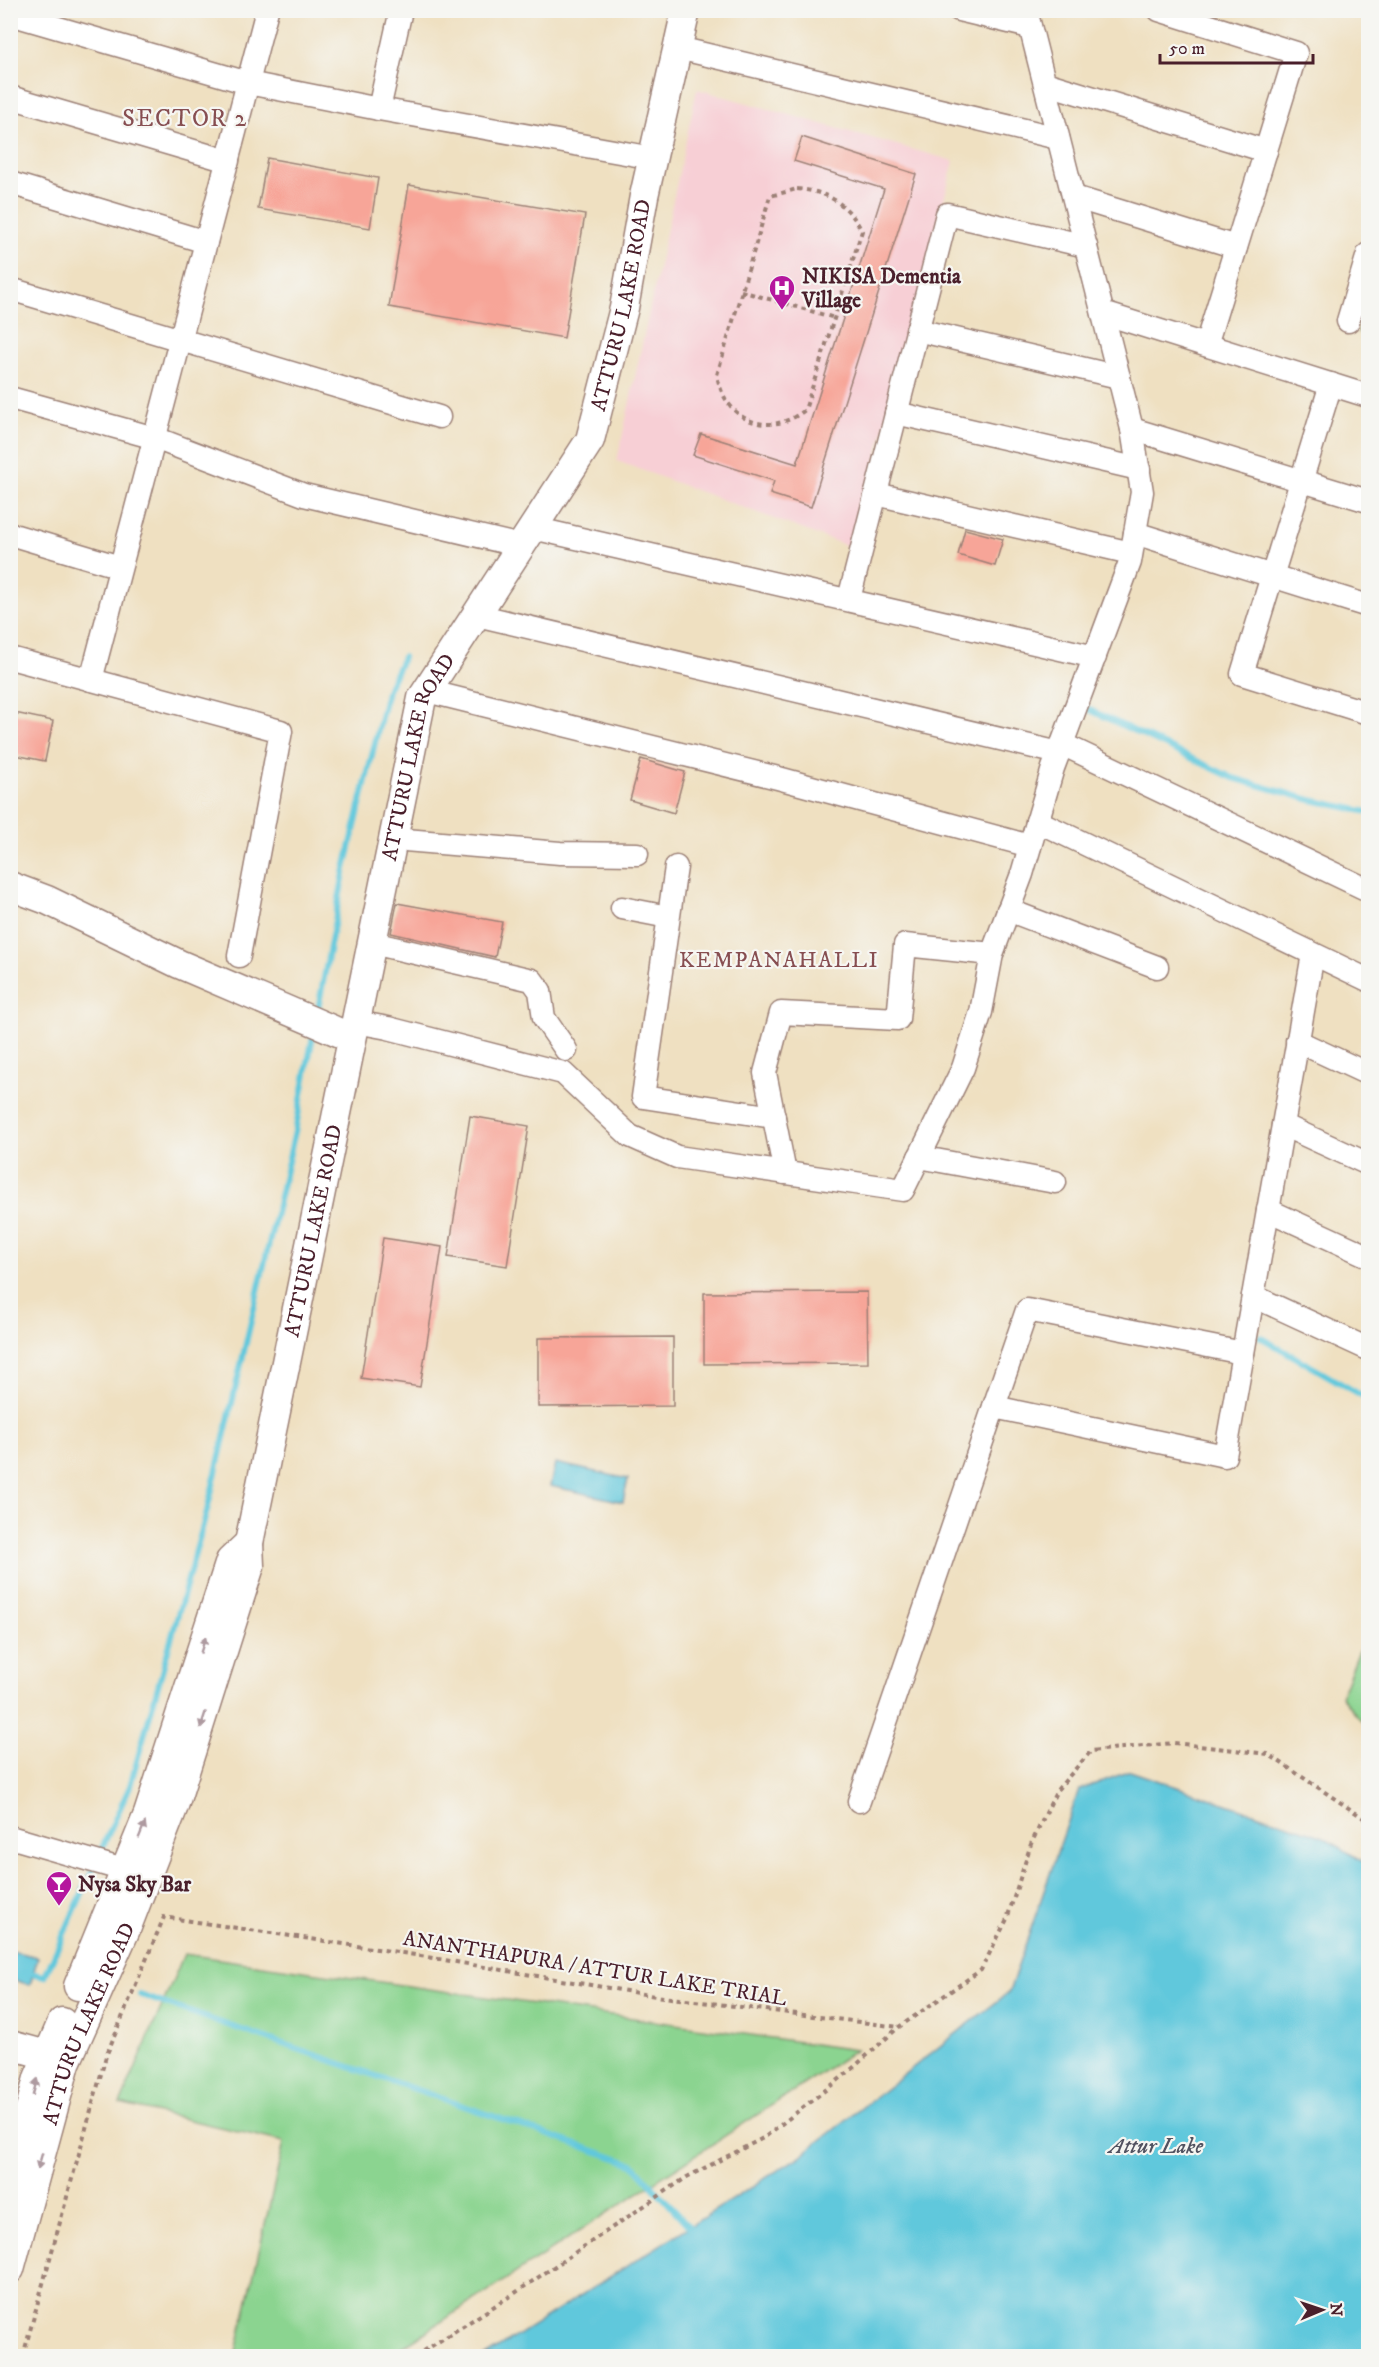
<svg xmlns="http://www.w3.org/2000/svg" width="1379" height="2367" viewBox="0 0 1379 2367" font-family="'IM FELL DW Pica',serif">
  <rect width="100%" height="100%" fill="#f6f6f2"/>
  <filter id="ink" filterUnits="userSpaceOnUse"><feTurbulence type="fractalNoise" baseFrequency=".0167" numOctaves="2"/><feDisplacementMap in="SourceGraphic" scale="12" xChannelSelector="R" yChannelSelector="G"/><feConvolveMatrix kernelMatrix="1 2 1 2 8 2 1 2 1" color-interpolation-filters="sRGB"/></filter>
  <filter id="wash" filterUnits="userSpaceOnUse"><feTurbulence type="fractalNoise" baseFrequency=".008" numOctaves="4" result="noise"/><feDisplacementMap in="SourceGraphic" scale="24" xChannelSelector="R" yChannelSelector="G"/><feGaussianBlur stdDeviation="1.35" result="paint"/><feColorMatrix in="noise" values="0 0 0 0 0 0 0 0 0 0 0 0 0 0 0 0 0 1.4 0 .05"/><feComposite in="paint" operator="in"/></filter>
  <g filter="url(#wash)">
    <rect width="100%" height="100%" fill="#efe0c1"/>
    <polygon fill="#f7cfd5" points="697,89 954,161 853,548 617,461"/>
    <g fill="#8bd490" stroke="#6a7a5e" stroke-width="1.5">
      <polygon points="1368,298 1368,335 1358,332"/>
      <polygon points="1368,1628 1368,1729 1341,1696"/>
      <polygon points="184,1954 856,2050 389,2356 235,2356 284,2142 120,2104"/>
    </g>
    <g fill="#60c8dc" stroke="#557484" stroke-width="1.5">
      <polygon points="555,1463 628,1479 623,1502 550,1486"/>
      <polygon points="1130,1771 1324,1837 1368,1865 1368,2356 485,2356 799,2157 1009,1992 1079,1790"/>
      <polygon points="11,1951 38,1957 30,1985 11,1979"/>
    </g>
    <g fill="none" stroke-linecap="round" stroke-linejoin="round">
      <g stroke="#60c8dc" stroke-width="6">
        <polyline points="1088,709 1233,778 1311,800 1368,812"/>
        <polyline points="317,1014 344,873 387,692 403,657"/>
        <polyline points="1260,1337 1368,1399"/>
        <polyline points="98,1857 130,1786 207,1511 296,1127 314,1030"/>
        <polyline points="10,1969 45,1976 94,1867"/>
        <polyline points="140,1995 633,2164 693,2231"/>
      </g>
    </g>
    <g id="blocks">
      <g fill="#f7a598">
        <polygon points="802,137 916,174 811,507 770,494 774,481 693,455 701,434 797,464 884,189 794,161"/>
        <polygon points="267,158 378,178 370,228 258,209"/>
        <polygon points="409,185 585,215 564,338 389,307"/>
        <polygon points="965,529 1003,539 995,566 958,555"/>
        <polygon points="10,712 53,721 45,761 10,754"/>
        <polygon points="641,759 685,772 674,813 630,800"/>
        <polygon points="397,903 502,922 495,957 391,933"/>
        <polygon points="470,1116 529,1126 507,1266 448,1257"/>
        <polygon points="383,1238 442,1247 420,1387 361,1378"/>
        <polygon points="867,1292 868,1363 704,1364 704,1293"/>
        <polygon points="673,1337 673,1406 538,1407 538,1338"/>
      </g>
    </g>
  </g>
  <g filter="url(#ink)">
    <use href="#blocks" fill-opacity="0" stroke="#9c8076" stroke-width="1.5"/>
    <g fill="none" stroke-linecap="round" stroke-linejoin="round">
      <g stroke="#9c8076" stroke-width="25">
        <g id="minor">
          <polyline points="959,10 1030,27"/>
          <polyline points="1159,10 1296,53 1206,345"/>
          <polyline points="10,14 248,83 379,109 653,158"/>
          <polyline points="678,48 1058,138"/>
          <polyline points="1045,83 1266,151"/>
          <polyline points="10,97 228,161"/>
          <polyline points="379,109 401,10"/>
          <polyline points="10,183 206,242"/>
          <polyline points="1074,197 1236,247"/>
          <polyline points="10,289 439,417"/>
          <polyline points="1103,313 1368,396"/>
          <polyline points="1348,321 1368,254"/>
          <polyline points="917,330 1119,377"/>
          <polyline points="1331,384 1242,674 1368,713"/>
          <polyline points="10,398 155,438 304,495 521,546"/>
          <polyline points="896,413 1139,469"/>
          <polyline points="1132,429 1368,501"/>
          <polyline points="876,494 1131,553"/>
          <polyline points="533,528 1095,657"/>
          <polyline points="1135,533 1368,606"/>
          <polyline points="10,534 120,567"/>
          <polyline points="849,599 947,214 1086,246"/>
          <polyline points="477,615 1059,753"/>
          <polyline points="10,658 281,731 239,956"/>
          <polyline points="91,680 267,10"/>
          <polyline points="427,691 778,778 1030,846"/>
          <polyline points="1062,744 1368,890"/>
          <polyline points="1037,821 1368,980"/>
          <polyline points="393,839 560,853 637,854"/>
          <polyline points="676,867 643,1097 774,1117"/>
          <polyline points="622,908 668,917"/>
          <polyline points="1008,910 1157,967"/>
          <polyline points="381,945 532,980 540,991 544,1018 566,1050"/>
          <polyline points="356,1022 388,1028 563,1073 630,1136 677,1157 903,1190 963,1068 981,1012 992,954 1022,874 1053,768 1130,562 1142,492 1132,429 1026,10"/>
          <polyline points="1297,1041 1368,1074"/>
          <polyline points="1283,1125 1368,1164"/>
          <polyline points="919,1157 1055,1182"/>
          <polyline points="785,1173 765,1073 781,1013 898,1019 905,945 992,954"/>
          <polyline points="1268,1210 1368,1256"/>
          <polyline points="1253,1296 1368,1349"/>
          <polyline points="994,1407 1225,1456 1313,954"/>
          <polyline points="859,1801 1027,1310 1243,1353"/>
          <polyline points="10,1837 141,1875"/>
        </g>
      </g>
      <g stroke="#9c8076" stroke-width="31">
        <g id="tertiary">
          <polyline points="10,886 47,900 179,964 352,1038"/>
          <polyline points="78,1986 148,1814 230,1561 249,1543"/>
          <polyline points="10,2045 47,2055"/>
          <polyline points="10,2185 38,2078 62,2022"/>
          <path id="s1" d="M 10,2269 L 66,2063 L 127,1927 L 174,1806 L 250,1566 L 249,1543 L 422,698 L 590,440 L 624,308 L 644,196 L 686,10"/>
        </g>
      </g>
      <g stroke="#9c8076" stroke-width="4" stroke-dasharray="4.5 4.5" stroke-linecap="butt">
        <path d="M 797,189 C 827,191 848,204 862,231 L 805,410 C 768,439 725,421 717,375 L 770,196 Z"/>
        <polyline points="741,291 835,318"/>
        <polyline points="23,2356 106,2056 164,1917 397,1952 655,1996 899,2027"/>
        <polyline points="416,2356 515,2293 687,2177 765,2137 846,2074 899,2027 981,1970 1007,1919 1031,1844 1057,1790 1091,1751 1174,1743 1268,1754 1368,1821"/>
      </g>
      <use href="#minor" stroke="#fff" stroke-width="22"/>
      <use href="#tertiary" stroke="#fff" stroke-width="28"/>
    </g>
    <defs><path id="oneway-solid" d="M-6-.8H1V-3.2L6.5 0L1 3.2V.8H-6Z" transform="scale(1.5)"/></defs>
    <g fill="#ae9aa0">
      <use href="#oneway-solid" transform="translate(203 1645) rotate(-72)"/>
      <use href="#oneway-solid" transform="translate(203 1720) rotate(108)"/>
      <use href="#oneway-solid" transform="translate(142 1830) rotate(-68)"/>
      <use href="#oneway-solid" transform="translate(35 2087) rotate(-75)"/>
      <use href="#oneway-solid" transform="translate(40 2161) rotate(106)"/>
    </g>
  </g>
  <defs>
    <g id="hospital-pin" transform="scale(1.35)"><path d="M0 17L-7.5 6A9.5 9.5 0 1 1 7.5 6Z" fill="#b5179e" stroke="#f6f6f2"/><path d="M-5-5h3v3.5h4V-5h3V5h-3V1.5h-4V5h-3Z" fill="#fff"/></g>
    <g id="bar-pin" transform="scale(1.35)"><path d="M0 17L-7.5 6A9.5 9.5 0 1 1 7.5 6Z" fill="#b5179e" stroke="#f6f6f2"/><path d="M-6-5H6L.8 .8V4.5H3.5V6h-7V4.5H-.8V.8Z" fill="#fff"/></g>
  </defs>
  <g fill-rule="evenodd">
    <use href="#hospital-pin" x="782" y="288"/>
    <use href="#bar-pin" x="59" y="1884"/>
  </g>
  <g text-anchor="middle" stroke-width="4.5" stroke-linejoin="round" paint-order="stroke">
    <g font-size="21" font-weight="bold" fill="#4a1f2b" stroke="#f6f6f2" text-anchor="start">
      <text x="802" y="283">NIKISA Dementia<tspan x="802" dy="24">Village</tspan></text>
      <text x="78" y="1891">Nysa Sky Bar</text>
    </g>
    <g font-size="21" fill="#4a1f2b" stroke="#f6f6f2">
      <text dy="7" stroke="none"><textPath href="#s1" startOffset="2076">ATTURU LAKE ROAD</textPath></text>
      <text dy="7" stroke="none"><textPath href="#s1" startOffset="1572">ATTURU LAKE ROAD</textPath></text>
      <text dy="7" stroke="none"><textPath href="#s1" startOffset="1086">ATTURU LAKE ROAD</textPath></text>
      <text transform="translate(595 1968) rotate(9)" y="7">ANANTHAPURA / ATTUR LAKE TRIAL</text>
      <text dy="7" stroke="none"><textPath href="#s1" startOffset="258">ATTURU LAKE ROAD</textPath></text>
    </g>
    <g font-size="22" letter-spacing="1.5" fill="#874e51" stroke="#f6f6f2">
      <text x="779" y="967">KEMPANAHALLI</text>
    </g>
    <g font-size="22" font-style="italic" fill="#515260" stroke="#f6f6f2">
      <text x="1156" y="2153">Attur Lake</text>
    </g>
    <g font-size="24" letter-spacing="1.5" fill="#874e51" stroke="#f6f6f2">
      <text x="185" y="126">SECTOR 2</text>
    </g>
  </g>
  <rect width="1379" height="2367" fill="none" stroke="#f6f6f2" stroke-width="36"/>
  <g transform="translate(1322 2310) rotate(88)" stroke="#f6f6f2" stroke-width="4.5" paint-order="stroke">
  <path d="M0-4.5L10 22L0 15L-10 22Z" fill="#4a1f2b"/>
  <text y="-9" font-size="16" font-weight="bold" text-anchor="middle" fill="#4a1f2b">N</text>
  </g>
  <path d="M1160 54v9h153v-9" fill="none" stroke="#4a1f2b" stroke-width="3"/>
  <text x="1169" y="54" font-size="18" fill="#4a1f2b" stroke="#f6f6f2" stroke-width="4.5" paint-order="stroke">50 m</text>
</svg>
